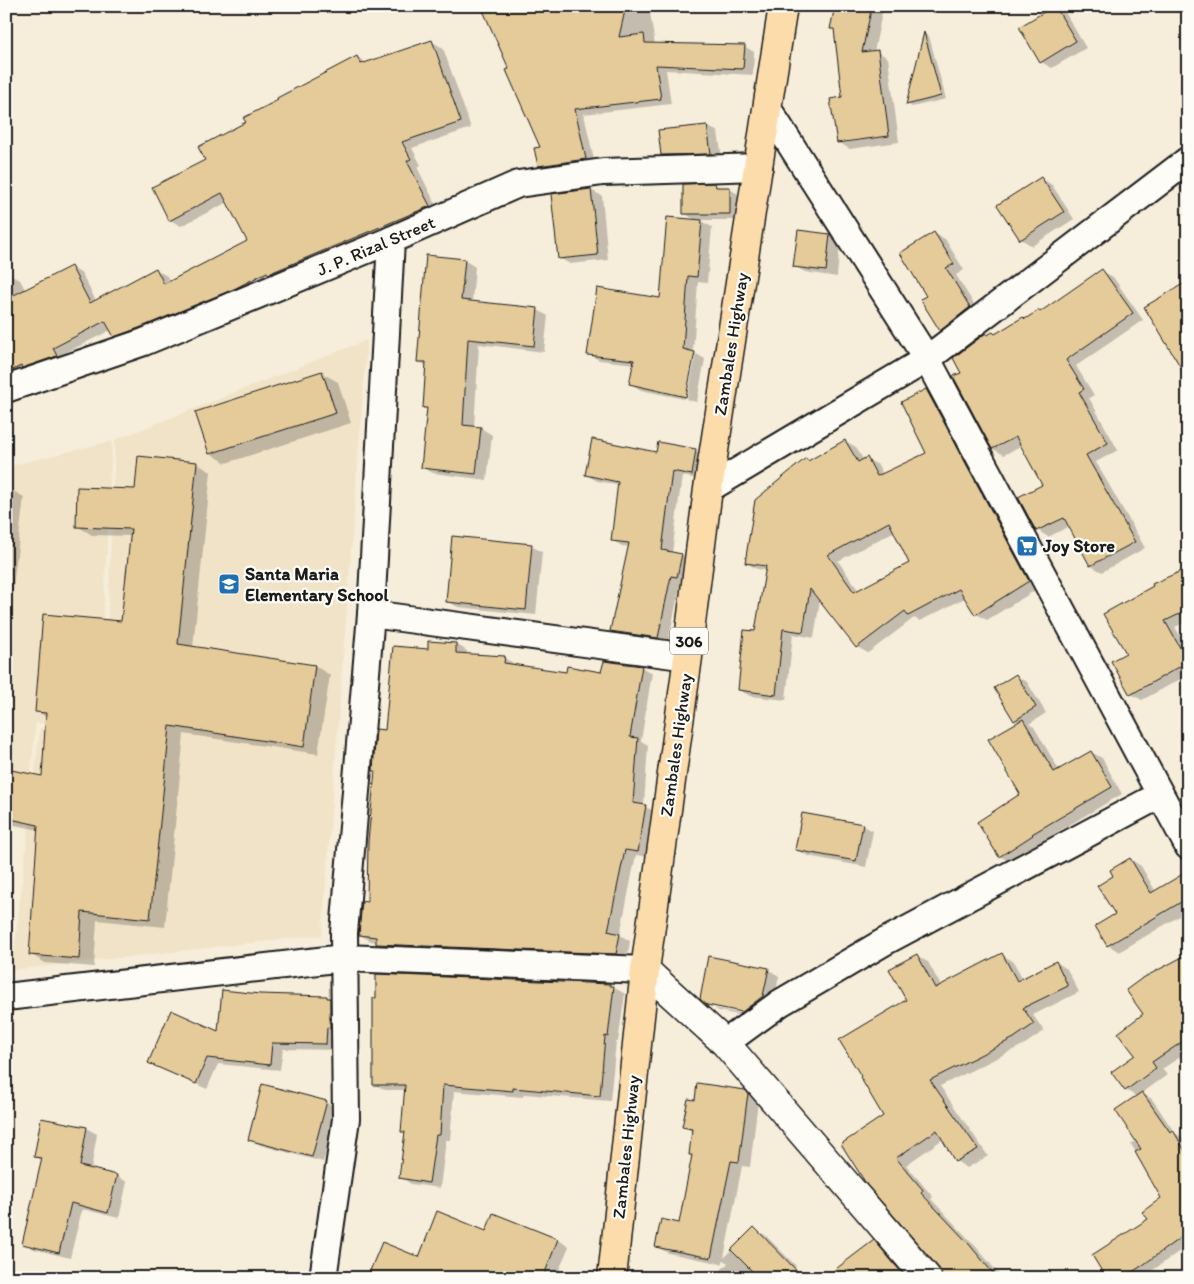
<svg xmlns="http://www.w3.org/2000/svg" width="1194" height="1284" viewBox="0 0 1194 1284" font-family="Itim,sans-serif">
  <rect width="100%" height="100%" fill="#f6eddb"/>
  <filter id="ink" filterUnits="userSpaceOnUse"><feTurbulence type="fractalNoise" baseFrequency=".02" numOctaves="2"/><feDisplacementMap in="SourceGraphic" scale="10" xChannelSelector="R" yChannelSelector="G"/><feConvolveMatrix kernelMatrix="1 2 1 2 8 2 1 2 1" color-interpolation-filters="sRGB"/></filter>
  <g filter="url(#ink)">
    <g fill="#f1e3c8">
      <polygon points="367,340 322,935 12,970 40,728 103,732 115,440"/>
      <polygon points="112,441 98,726 36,723 25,827 6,826 6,467"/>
    </g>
    <g fill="#0003" fill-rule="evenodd">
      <polygon points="483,6 649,6 655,45 744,46 754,52 753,75 666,70 671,104 584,114 595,165 549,171 539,165 542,148 510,70"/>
      <polygon points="836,6 880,6 883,8 874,52 878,52 888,58 899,142 850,149 839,143 843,98"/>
      <polygon points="1055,7 1066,14 1086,48 1052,68 1041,62"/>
      <polygon points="925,34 929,36 946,99 912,107 908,104"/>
      <polygon points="431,41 443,48 471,128 412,148 421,165 417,167 440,213 126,342 114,336 111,330 63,354 68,362 6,385 6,275 9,273 20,280 26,291 71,267 82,274 96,301 156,270 167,276 170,282 249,241 228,202 181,226 170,220 206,161 247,123 357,57 367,63"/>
      <polygon points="707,126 718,132 722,159 673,161 662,154"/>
      <polygon points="1041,178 1052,185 1074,219 1032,246 1021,239"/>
      <polygon points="1188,181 1188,200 1179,188"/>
      <polygon points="715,185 722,189 729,189 740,195 740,220 699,220 712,227 707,283 698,282 693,352 705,359 697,402 687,400 696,354 693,354 684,399 641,390 631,384 635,364 599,360 588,354 661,299 697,221 684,213"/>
      <polygon points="591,190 602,196 608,260 570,264 559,258"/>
      <polygon points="934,233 945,239 964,270 956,275 980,314 951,336 940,330 928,296"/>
      <polygon points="829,235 840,242 837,277 805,272 794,266"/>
      <polygon points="464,260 475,267 472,302 538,310 548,316 544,352 479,344 474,428 481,428 492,435 487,480 433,473 422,467 428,409 424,407 427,366 418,361"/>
      <polygon points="1102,271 1113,277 1143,320 1076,366 1094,395 1089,398 1118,450 1096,462 1145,548 1102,572 1091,566 1070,526 1048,537 1037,530 1044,486 1022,445 1004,455 993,449 955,377 962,373 986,334 989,336 996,335 1041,313"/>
      <polygon points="322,373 338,382 351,423 226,463 210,453"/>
      <path d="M 926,391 L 937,397 L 1039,588 L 987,620 L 976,614 L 965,598 L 920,621 L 914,618 L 868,653 L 857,647 L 820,600 L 814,638 L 793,634 L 786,700 L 750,696 L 739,690 L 756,632 L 766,570 L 757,569 L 746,563 L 806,459 L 810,461 L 845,441 L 856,447 L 864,461 L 867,459 L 878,465 L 883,474 L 928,454 ZM 895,531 L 911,564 L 859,591 L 838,561 Z"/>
      <polygon points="659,443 696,451 706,456 702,480 682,476 672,553 681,555 692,561 688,582 681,581 668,643 622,637 612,631 630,547 622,546 612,540 619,485 597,481 587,475 657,454"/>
      <polygon points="196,463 211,472 193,647 315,666 330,675 318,754 184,734 165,927 97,920 94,967 45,963 30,954 39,830 6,823 6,770 43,778 47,718 37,711 122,623 131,536 92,535 77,526 136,490"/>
      <polygon points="6,487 24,497 6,645"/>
      <polygon points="531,546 542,552 536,615 458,607 447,601"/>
      <polygon points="1188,569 1188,621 1175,627 1188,650 1188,675 1142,700 1131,694 1127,653"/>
      <polygon points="429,643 456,644 467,651 467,655 504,658 515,664 515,666 567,673 602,673 641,667 652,673 641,741 648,745 644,806 657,813 649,857 636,855 620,935 630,941 627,959 388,950 377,944 377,942 371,941 360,935 368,903 376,772 374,771 386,731 429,650"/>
      <polygon points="1016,676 1027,682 1046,713 1029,724 1034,727 1059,770 1091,752 1102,758 1122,794 1042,841 1043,842 1011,863 1000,856 978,823 1022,795 1020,723 1015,720"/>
      <polygon points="862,825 873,831 866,867 808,856 797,850"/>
      <polygon points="1130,859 1141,866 1156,892 1188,873 1188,911 1119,952 1108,945 1117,914 1115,877"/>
      <polygon points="1002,955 1013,961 1023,979 1056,962 1067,969 1079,992 1033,1015 1044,1031 1025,1044 940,1086 988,1156 967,1168 956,1161 943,1139 906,1165 933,1197 931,1199 979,1250 1002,1278 943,1278 940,1267 868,1184 885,1117 917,956 928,962 941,986"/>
      <polygon points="1188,955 1188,1052 1162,1069 1167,1075 1142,1093 1152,1099 1175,1133 1183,1138 1188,1146 1188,1245 1142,1278 1108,1278 1149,1219 1163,1198 1131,1144 1137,1140 1137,1097 1126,1090 1137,1055 1145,1014"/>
      <polygon points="769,970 779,976 774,1003 753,1018 719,1011 714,1008 748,1015 748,1012 709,1004"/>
      <polygon points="610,985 625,994 618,1042 616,1042 610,1101 524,1094 523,1097 454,1091 450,1140 446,1140 440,1188 411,1184 400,1177 406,1133 402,1131 405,1090 385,1090 374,1084"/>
      <polygon points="260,995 327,997 338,1003 337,1050 283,1049 280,1070 218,1064 207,1089 160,1068 149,1062 219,1033"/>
      <polygon points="263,1086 327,1103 338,1109 323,1162 260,1145 249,1139"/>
      <polygon points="744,1091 756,1098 758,1101 750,1167 742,1166 724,1258 754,1229 765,1235 796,1266 784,1278 713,1278 728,1263 723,1260 723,1264 668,1253 657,1247 680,1224 694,1156 690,1154 693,1132 683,1126 696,1102"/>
      <polygon points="86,1128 97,1134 91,1170 117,1176 127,1182 119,1218 82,1209 70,1258 34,1249 23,1243 43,1161 35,1156"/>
      <polygon points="494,1215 558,1240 569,1246 556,1278 368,1278 420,1259 487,1232"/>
      <polygon points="874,1242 885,1248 911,1278 826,1278"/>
    </g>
    <g fill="#e5cb9a" stroke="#1c1c1c" fill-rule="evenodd">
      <polygon points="481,6 626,6 619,37 644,34 645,43 745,45 743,69 656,65 661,99 575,109 586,159 538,166 534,148 540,147 506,70 509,69"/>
      <polygon points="835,6 872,6 862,52 878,50 889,136 837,143 830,99 842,97 834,29 830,29"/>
      <polygon points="1054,6 1055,6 1076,41 1040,63 1019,27"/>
      <polygon points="924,32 941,96 906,105"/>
      <polygon points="432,40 461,122 402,142 411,159 407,161 430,206 268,274 267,272 234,289 139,328 114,337 105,321 53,348 57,356 22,368 21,366 6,373 6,299 71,266 90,303 156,268 164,284 247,241 222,193 169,221 152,187 205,160 198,147 246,122 243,118 278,100 277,98 357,56 361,64"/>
      <polygon points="707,125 711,154 661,155 658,130"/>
      <polygon points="1041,177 1064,212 1020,240 997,205"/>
      <polygon points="715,183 716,187 730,187 730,214 683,214 683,184"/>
      <polygon points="591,189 598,255 558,259 551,194"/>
      <polygon points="667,217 702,220 697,277 688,276 683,349 695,352 686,397 629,384 634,360 587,355 597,288 660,298"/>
      <polygon points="798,230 830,234 826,271 793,267"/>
      <polygon points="934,232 954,264 946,268 970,307 940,331 920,299 926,296 900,253"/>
      <polygon points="426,255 465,259 461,300 538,308 534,346 468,339 463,425 481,427 476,474 421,468 427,408 423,408 426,362 417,362"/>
      <polygon points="1102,269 1133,313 1066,360 1084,389 1079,392 1108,443 1086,455 1135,542 1090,566 1064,518 1036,531 1018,497 1042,485 1016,437 992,449 953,376 961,373 953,358 986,333 987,335 993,332 995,334 1023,317 1025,319 1039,310 1040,312"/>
      <polygon points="1188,281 1188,379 1144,307"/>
      <polygon points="322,371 336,413 209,454 195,412"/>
      <path d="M 926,389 L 1029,581 L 975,615 L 959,589 L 908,616 L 905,611 L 856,648 L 810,589 L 803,632 L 783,629 L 776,695 L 738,690 L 744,630 L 755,631 L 766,566 L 745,563 L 755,500 L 806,458 L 808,461 L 845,440 L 858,462 L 867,457 L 877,476 L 926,453 L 901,402 ZM 889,522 L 909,563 L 854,592 L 828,555 Z"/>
      <polygon points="592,439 656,452 658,442 696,449 692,475 672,471 662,550 682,554 677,577 671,576 658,638 610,631 629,543 611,541 618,482 585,475"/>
      <polygon points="138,456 197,462 178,644 315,665 304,747 170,726 150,919 82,912 79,959 29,955 38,825 6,818 6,769 42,776 46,713 35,712 43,614 121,621 131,529 76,527 77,487 135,489"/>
      <polygon points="452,536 532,544 526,610 446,602"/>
      <polygon points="1188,568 1188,610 1165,621 1188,662 1130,695 1111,661 1126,653 1103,614 1153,586 1152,584"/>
      <polygon points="428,641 456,643 456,653 505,656 504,663 566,672 567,666 601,672 604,661 642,666 630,737 638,738 633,803 646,805 638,852 625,850 608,931 620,934 616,954 376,944 376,937 359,935 362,901 367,902 368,841 375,771 373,771 376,729 385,730 393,646 428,649"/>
      <polygon points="1016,674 1036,707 1014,721 994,688"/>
      <polygon points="1023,719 1054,772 1091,751 1112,787 1032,834 1033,835 999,857 977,822 1020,794 988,739"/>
      <polygon points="802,813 863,824 856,861 795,850"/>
      <polygon points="1130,858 1151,893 1188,871 1188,898 1107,946 1095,926 1115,914 1097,886 1113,876 1110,870"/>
      <polygon points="1002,953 1017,981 1056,961 1068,986 1023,1008 1034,1024 1014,1038 930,1080 978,1149 955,1162 937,1130 896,1158 923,1190 921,1193 968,1243 997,1278 942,1278 942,1275 939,1268 867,1185 841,1144 883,1116 860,1077 861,1076 839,1040 906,1000 889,969 917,954 935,988"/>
      <polygon points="1188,954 1188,1038 1152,1062 1156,1068 1125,1091 1111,1072 1135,1055 1118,1033 1143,1014 1126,990 1141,979"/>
      <polygon points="708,956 769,968 763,996 742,1012 707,1005 700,999"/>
      <polygon points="376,974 610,984 610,986 614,986 608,1037 605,1036 600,1096 513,1088 513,1091 443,1085 440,1135 436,1135 429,1183 399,1178 405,1132 401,1132 405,1085 373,1085 373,998 376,998"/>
      <polygon points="222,990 260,994 327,996 327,998 330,998 330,1028 327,1027 326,1044 272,1043 270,1065 207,1058 196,1084 148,1063 171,1010 218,1031"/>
      <polygon points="697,1083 745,1090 748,1093 739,1162 731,1161 711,1258 655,1247 661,1219 679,1223 692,1155 689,1155 692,1129 682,1127 688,1099 695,1100"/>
      <polygon points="262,1084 327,1101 312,1157 248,1140"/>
      <polygon points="1142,1092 1170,1132 1173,1130 1188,1156 1188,1232 1143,1265 1123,1278 1106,1278 1092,1255 1148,1219 1142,1212 1161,1198 1135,1152 1141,1149 1115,1110"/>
      <polygon points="41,1118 87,1127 80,1166 117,1175 108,1213 71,1203 59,1253 22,1244 42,1158 34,1157"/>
      <polygon points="437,1211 486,1231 493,1213 558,1239 543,1278 367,1278 382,1242 419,1257"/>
      <polygon points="754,1227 804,1278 759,1278 731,1250"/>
      <polygon points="874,1240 906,1278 824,1278"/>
    </g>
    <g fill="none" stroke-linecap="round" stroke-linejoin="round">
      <g stroke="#1c1c1c" stroke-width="30">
        <g id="street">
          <polyline points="768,109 927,359 1188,846"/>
          <polyline points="6,389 144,342 391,240 518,184 603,172 759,167"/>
          <polyline points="708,489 927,359 1188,160"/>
          <polyline points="371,614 688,657"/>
          <polyline points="6,997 344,958 645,970"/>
          <polyline points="725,1043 780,1003 884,942 1160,795"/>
          <polyline points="323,1278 346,1119 344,933 371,614 391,240"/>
        </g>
      </g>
      <g stroke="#1c1c1c" stroke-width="31">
        <polyline id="secondary" points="645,970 725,1043 927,1278"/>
      </g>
      <g stroke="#1c1c1c" stroke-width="31">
        <polyline id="primary" points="612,1278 645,970 688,657 691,623 708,489 783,6"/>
      </g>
      <use href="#street" stroke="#fdfcf7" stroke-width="26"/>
      <use href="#secondary" stroke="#fdfcf7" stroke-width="28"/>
      <use href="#primary" stroke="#fddcac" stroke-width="28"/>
    </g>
  </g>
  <defs>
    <g id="supermarket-square" transform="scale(1.125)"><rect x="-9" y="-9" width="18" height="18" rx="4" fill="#1f6fb2" stroke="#fdfcf7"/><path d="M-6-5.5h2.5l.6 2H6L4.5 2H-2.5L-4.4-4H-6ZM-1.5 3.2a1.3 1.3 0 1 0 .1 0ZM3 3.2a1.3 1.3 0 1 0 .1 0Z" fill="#fff"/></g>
    <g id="school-square" transform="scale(1.125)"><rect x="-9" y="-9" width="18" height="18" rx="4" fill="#1f6fb2" stroke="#fdfcf7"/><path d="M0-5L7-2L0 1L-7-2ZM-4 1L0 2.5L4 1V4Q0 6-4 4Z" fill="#fff"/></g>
  </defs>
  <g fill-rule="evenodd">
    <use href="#supermarket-square" x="1027" y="546"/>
    <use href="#school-square" x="229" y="584"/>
  </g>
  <g text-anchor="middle" stroke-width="4.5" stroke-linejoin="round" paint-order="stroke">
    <rect fill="#fdfcf7" stroke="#605f5e" stroke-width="1" x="670" y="627.5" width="38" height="27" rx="4"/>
    <g font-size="16" font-weight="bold" fill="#1c1c1c">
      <text x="689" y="647">306</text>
    </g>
    <g font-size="18" fill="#1c1c1c" stroke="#fdfcf7">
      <text transform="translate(376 246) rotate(-23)" y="6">J. P. Rizal Street</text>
      <text transform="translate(731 344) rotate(-81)" y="6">Zambales Highway</text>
      <text transform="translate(676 745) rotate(-82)" y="6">Zambales Highway</text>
      <text transform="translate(626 1147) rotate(-84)" y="6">Zambales Highway</text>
    </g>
    <g font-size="18" font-weight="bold" fill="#1c1c1c" stroke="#fdfcf7" text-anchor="start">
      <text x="1043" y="552">Joy Store</text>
      <text x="245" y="580">Santa Maria<tspan x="245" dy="21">Elementary School</tspan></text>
    </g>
  </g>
  <rect width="1194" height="1284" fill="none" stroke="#fdfcf7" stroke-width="25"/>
  <rect x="12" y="12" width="1169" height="1259" fill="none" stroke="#1c1c1c" stroke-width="2" filter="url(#ink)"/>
</svg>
